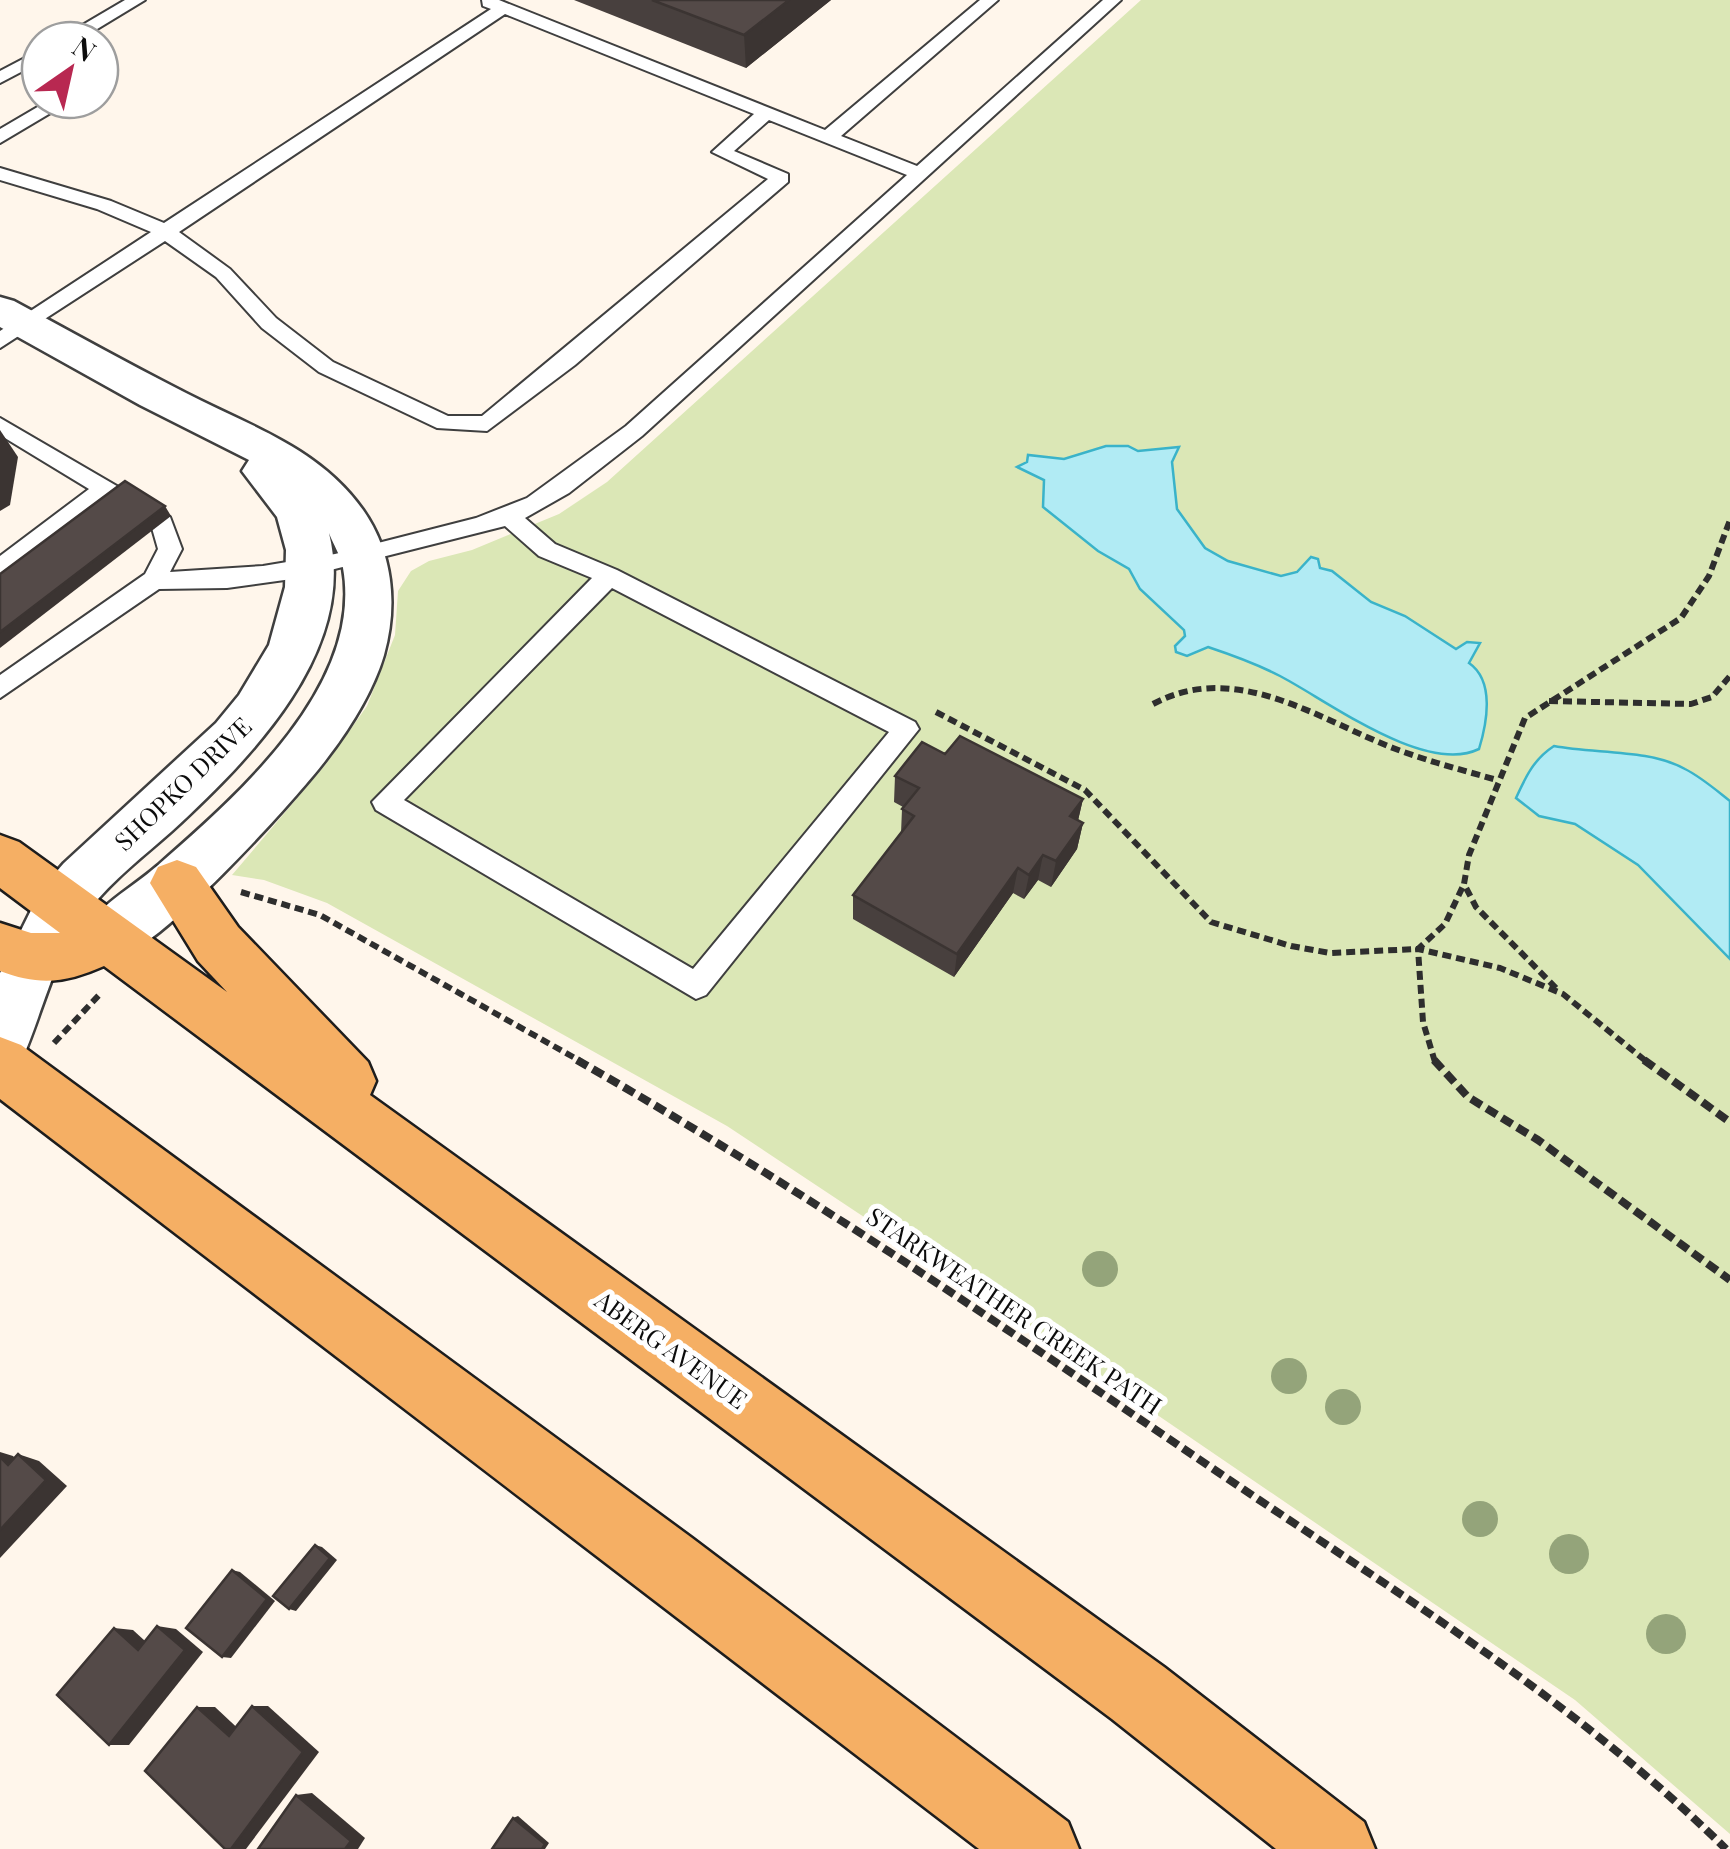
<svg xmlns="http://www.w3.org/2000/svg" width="1730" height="1849" viewBox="0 0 1730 1849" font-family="'Playfair Display',serif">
  <rect width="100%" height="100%" fill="#fff6eb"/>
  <polygon fill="#dbe7b6" points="1141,0 1730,0 1730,1834 1575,1700 983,1296 727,1126 327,903 264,880 232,875 326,764 367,706 395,635 398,591 411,571 429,561 472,550 559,514 607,482"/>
  <g fill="#b1ebf4" stroke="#3ab3c9" stroke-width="2.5">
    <path d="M 1106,446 L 1128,446 L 1138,451 L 1179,447 L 1172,462 L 1177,509 L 1205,548 L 1228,561 L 1281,576 L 1297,572 L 1311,557 L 1318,559 L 1320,568 L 1332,571 L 1371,602 L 1405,616 L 1456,649 L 1467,642 L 1480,643 L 1469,663 C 1495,681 1487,723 1479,749 C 1425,775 1328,701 1280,676 C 1257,664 1232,655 1208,647 L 1187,656 L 1176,652 L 1175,646 L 1185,636 L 1184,630 L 1140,589 L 1129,569 L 1098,551 L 1043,507 L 1044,480 L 1017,467 L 1027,462 L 1028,455 L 1064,459 Z"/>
    <path d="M 1554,746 C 1595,754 1649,749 1685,769 C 1701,777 1716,790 1730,801 L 1730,959 L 1638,865 L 1575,824 L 1539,816 L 1516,798 C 1526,776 1534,759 1554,746 Z"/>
  </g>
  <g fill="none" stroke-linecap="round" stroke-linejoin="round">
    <g stroke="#3f3f3f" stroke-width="4">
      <g id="service">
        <polygon points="125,0 145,0 79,40 57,40"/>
        <path d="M 482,0 L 499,0 L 825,130 L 980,0 L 998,0 L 841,136 L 917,166 L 1103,0 L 1121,0 L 642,436 L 569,493 L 525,518 L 555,544 L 617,570 L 915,722 L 919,729 L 706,995 L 696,999 L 376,810 L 372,802 L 592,578 L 539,556 L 505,526 L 299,578 L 227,588 L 159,589 L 0,698 L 0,675 L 145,574 L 158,549 L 152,528 L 106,500 L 0,577 L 0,556 L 89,489 L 0,435 L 0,418 L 170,517 L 182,549 L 170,572 L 263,566 L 335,554 L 476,518 L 527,498 L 626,426 L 907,175 L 769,120 L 734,151 L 788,174 L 788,182 L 575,365 L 487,431 L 437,428 L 319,372 L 262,328 L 216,277 L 165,241 L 0,348 L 0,331 L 151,232 L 97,209 L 0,180 L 0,168 L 111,201 L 164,223 L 491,9 L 483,6 ZM 505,14 L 754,114 L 712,152 L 768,179 L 482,416 L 448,416 L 333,362 L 276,318 L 230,269 L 179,232 ZM 612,588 L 889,732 L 693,969 L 404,800 Z"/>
        <polygon points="40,50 40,62 0,83 0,71"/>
        <polygon points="38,96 40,100 59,100 64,105 0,143 0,129 41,105 35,100"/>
      </g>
    </g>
    <g stroke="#3f3f3f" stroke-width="5">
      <path id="minor" d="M 0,297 L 14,301 C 70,331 125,362 182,391 C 247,425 319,447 363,510 C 393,553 398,605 384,655 C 373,692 349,730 325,761 C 295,800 155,956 110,960 C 104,961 95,956 88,954 L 80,937 C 95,907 132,888 157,866 C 237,796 364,686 343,568 C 341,556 333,544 329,533 C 358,651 251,758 172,831 C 144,856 112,880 89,910 C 54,954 43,1013 20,1064 L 0,1071 L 0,973 L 42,888 L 64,863 L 216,723 L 239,695 L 269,645 L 285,587 L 286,550 L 277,517 L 242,471 L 249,460 L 140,405 L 0,327 Z"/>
    </g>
    <g stroke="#1d1d1d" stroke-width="5">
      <g id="primary">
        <path d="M 0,835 L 19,842 L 227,992 L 198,961 L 150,883 L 158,867 L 177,860 L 196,867 L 238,927 L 368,1062 L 376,1081 L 370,1095 L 1164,1667 L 1364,1822 L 1375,1849 L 1276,1849 L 1112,1719 L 104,966 C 66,983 39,986 0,971 L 0,923 L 31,933 L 60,933 L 0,888 Z"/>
        <polygon points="0,1037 21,1045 692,1538 1068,1822 1079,1849 979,1849 0,1099"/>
      </g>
    </g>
    <g stroke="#2e2e2e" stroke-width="6" stroke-dasharray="9 5" stroke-linecap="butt">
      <polyline points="1549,701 1691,704 1712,697 1730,676"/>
      <path d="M 1153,704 C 1235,660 1316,718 1393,748 C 1427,761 1462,770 1497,780"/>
      <polyline points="936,712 1085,790 1211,922 1291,946 1330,953 1418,949 1445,924 1464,884"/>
      <polyline points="241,892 320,915 582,1062"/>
      <polyline points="1556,988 1476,907 1464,884 1469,855 1525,718 1681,618 1709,576 1730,520"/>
      <polyline points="54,1043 100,994"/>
      <polyline points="1435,1062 1423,1022 1418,949 1500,968 1563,994 1647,1062"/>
    </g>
    <g stroke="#2e2e2e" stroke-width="8" stroke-dasharray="12 6" stroke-linecap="butt">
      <path d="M 577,1060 C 805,1190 1020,1338 1237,1485 C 1406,1599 1580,1705 1726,1849"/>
      <polyline points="1434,1060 1468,1097 1538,1140 1730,1280"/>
      <polyline points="1644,1060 1730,1122"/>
    </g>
    <use href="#service" fill="#fff" fill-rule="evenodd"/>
    <use href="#minor" fill="#fff" fill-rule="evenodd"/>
    <use href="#primary" fill="#f5af64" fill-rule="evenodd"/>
  </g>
  <g fill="#94a47a">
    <circle cx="1100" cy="1269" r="18"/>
    <circle cx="1289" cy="1376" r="18"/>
    <circle cx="1343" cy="1407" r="18"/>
    <circle cx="1480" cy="1519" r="18"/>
    <circle cx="1569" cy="1554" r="20"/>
    <circle cx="1666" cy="1634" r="20"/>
  </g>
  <g fill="#48403e">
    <polygon points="574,0 831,0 746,68"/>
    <polygon points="945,754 1083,799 1078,820 1083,823 1077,849 1051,887 1038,880 1024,899 1013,893 954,977 853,919 853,895 901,833 902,809 903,807 894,802 895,776"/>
  </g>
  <g fill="#3b3432">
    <polygon points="789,0 831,0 746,68 744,35"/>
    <polygon points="0,430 18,457 10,505 0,511"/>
    <polygon points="165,506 171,516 0,648 0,632"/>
    <polygon points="1083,799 1077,825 1070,816"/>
    <polygon points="1083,823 1077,849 1051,887 1056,861"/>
    <polygon points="1043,855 1038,880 1024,899 1029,875"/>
    <polygon points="1018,868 1013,893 954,977 957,954"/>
    <polygon points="0,1452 13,1456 29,1472 8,1465 0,1457"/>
    <polygon points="18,1454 39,1461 67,1486 0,1558 0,1530"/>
    <polygon points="315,1545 322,1547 337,1560 296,1611 289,1609"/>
    <polygon points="232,1570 240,1572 275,1601 231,1658 222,1657"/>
    <polygon points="157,1626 176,1629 203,1652 129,1745 109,1745"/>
    <polygon points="114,1628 133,1630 157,1652 138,1650"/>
    <polygon points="252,1706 268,1706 319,1752 246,1849 231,1849"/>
    <polygon points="197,1707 215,1707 246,1736 229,1736"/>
    <polygon points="312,1793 365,1838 358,1849 345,1849 296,1795"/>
    <polygon points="518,1816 549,1843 545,1849 542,1849 513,1818"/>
  </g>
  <g fill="#544a48" stroke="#3b3432" stroke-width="2.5">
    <polygon points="652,0 789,0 744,35"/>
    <polygon points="125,481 165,506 0,632 0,574"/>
    <polygon points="960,736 1083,799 1070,816 1083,823 1056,861 1043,855 1029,875 1018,868 957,954 853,895 914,816 902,809 919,788 895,776 922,742 945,754"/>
    <polygon points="18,1454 46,1480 0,1530 0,1457 8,1465"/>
    <polygon points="315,1545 330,1558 289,1609 273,1596"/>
    <polygon points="232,1570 267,1599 222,1657 186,1628"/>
    <polygon points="157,1626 185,1650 109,1745 57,1695 114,1628 138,1650"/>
    <polygon points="252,1706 303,1752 231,1849 225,1849 145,1771 197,1707 229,1736"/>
    <polygon points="296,1795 351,1841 345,1849 258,1849"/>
    <polygon points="513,1818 545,1844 542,1849 492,1849"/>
  </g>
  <g text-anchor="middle" stroke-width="10" stroke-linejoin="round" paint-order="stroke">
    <g font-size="25" fill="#0c0c0c" stroke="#fff">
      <text transform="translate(183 784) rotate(-44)" y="9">SHOPKO DRIVE</text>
      <text transform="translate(1014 1311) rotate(34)" y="9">STARKWEATHER CREEK PATH</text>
      <text transform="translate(671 1350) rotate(36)" y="9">ABERG AVENUE</text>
    </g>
  </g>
  <g transform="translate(70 70) rotate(34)"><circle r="48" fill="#ffffff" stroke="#9e9e9e" stroke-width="2.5"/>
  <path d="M0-8L18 38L0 25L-18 38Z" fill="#b82851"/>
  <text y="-15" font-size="28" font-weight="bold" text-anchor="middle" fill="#0c0c0c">N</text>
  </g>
</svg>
